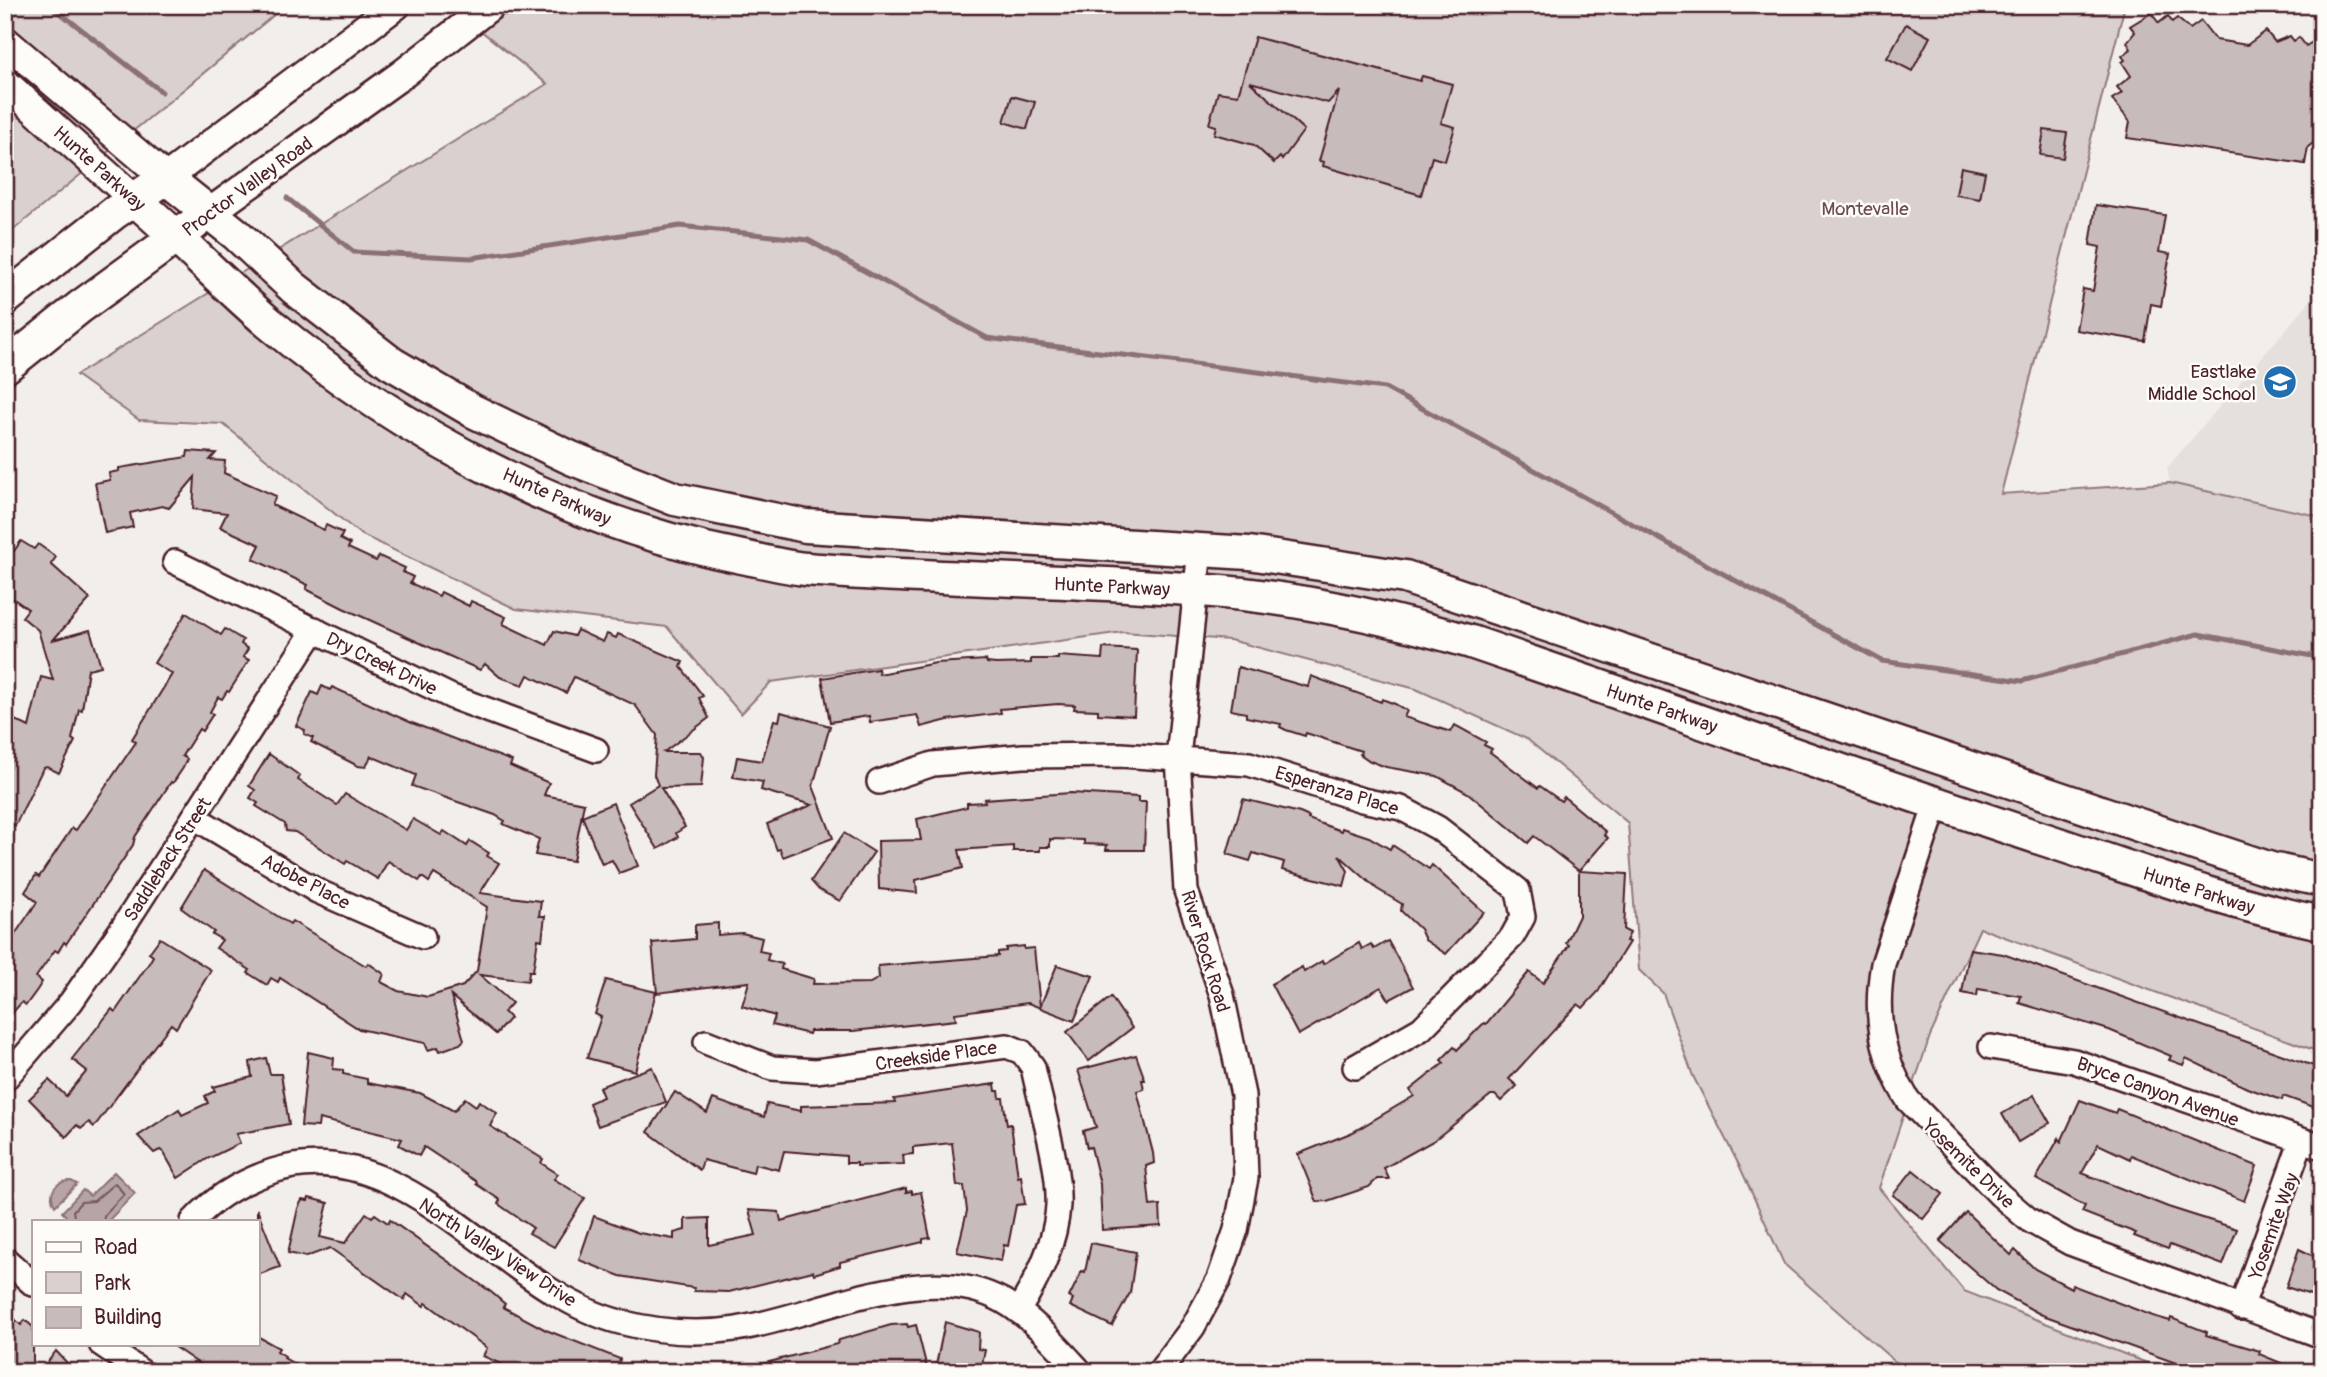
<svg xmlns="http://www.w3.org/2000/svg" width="2327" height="1377" viewBox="0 0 2327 1377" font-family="Pangolin,sans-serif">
  <rect width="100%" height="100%" fill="#f2efeb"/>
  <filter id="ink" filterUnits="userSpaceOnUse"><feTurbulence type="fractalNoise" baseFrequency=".0143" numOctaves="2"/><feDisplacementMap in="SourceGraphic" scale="14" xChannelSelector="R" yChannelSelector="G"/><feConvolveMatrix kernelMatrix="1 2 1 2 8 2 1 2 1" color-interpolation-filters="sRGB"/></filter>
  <g filter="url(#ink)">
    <polygon fill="#e5dfdd" points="2322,287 2322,517 2170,483 2167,468"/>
    <g fill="#d9d0cf" stroke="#92787d" stroke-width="2">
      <polygon points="5,5 286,5 5,237"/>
      <polygon points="449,5 2125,5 2001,494 2170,483 2322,517 2322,1053 1980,928 1930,1036 1879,1188 1964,1291 2170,1372 1917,1372 1894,1361 1784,1264 1740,1167 1693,1076 1663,993 1639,970 1628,823 1527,739 1416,689 1230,640 1123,632 771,682 741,714 667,627 516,609 360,534 223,424 139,420 76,375 547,84"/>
    </g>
    <g fill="#b7a5a6" stroke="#8b6f75" stroke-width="2">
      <polygon points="114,1172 135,1193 108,1221 71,1221 62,1212 83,1190 90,1196"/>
      <path d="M 71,1181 L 77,1184 L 55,1206 C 47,1193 56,1180 71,1181 Z"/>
    </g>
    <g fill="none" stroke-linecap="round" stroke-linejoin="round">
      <polyline stroke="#76555c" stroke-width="2" points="75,1221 73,1211 81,1202 94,1201 115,1183 124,1194 105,1214 103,1221"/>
      <g stroke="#8b6f75" stroke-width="5">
        <polyline points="50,5 162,92"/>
        <polyline points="287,198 354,252 471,258 680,226 808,240 987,338 1385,388 1882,661 2022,681 2198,634 2322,658"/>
      </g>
    </g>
    <g fill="#c8bbbb" stroke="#4a1f2b" stroke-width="2">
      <polygon points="2151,13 2159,23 2168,16 2172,22 2177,18 2190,29 2201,21 2216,40 2247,45 2266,31 2275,42 2290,36 2294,41 2299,37 2306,46 2314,41 2322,51 2322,136 2308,147 2305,164 2127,138 2130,122 2112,99 2122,93 2117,87 2131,76 2122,62 2125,60 2122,56 2131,49 2127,42 2135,32 2130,26"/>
      <polygon points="1906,24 1930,37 1912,71 1887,58"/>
      <polygon points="1255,37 1420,81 1422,76 1452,84 1441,123 1455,127 1445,161 1432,157 1421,195 1323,166 1324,162 1319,161 1339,91 1328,103 1250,82 1304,130 1282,160 1280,157 1274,163 1254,145 1214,134 1216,126 1209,124 1218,92 1238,95"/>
      <polygon points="1012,96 1035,102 1027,129 1004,122"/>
      <polygon points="2044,130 2067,133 2063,158 2040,155"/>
      <polygon points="1961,167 1985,172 1980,199 1956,195"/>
      <polygon points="2096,205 2165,215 2159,252 2170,254 2161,306 2151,304 2145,341 2076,330 2083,289 2093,291 2100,247 2090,245"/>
      <polygon points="188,451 216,453 210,460 225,461 224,473 276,496 272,505 324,530 326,525 343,533 340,539 350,544 348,548 376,561 379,556 405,568 403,572 413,577 410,583 439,596 441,592 469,606 471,601 506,617 503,624 547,645 554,631 574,636 577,630 603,642 607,634 616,638 618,634 683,662 681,667 703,696 699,698 709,718 664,752 701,752 704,757 701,787 661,788 685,827 676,833 678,837 658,849 629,803 658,785 654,775 657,735 635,705 574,677 566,693 528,675 523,685 500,677 485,664 480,670 343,608 306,589 308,585 253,559 260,545 220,527 227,513 193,509 195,477 169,508 162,506 130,513 133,527 105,533 95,483 110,480 109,473 119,471 119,468 187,457"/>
      <polygon points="21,541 34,549 38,544 56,557 51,564 90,599 53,640 90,630 101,666 88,669 82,710 79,709 72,739 75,741 59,773 47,767 43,768 15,826 5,819 5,734 13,719 29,727 41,677 53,680 38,630 22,617 28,609 5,593 5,564"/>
      <polygon points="186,613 221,635 225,629 243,640 241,644 248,649 243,657 249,660 229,692 227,691 222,699 218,697 210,712 213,714 202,731 199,729 182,756 187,759 183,768 173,783 171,782 135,837 133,845 66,944 64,942 58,952 55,950 36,977 42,982 37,990 26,1005 22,1002 5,1021 5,949 37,902 25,892 36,875 39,877 72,828 76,830 136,742 132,739 172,674 154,663"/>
      <polygon points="1103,648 1137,650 1134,716 1098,714 1098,710 1074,709 1075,705 1058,704 1000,709 1001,713 948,720 921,727 917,715 870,722 869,716 830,722 822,678 878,669 879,674 936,663 986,660 987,663 996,664 1031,663 1031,659 1058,659 1058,656 1102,659"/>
      <polygon points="1238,667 1308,687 1311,676 1381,702 1382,699 1395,704 1407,711 1404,717 1451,732 1455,725 1486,742 1484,745 1492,749 1490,752 1538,788 1540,786 1561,801 1564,797 1606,832 1604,835 1608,838 1579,871 1627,874 1624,930 1630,933 1626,941 1629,942 1598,992 1583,1008 1578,1004 1509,1079 1517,1086 1501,1101 1495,1095 1491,1095 1433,1141 1384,1168 1389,1179 1377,1179 1369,1187 1327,1201 1317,1202 1298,1154 1353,1132 1414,1096 1410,1090 1444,1063 1441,1060 1454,1047 1457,1050 1484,1023 1486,1024 1529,972 1543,983 1569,945 1566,943 1579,916 1579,871 1534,836 1528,843 1468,793 1437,776 1386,767 1370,761 1360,754 1361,751 1306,733 1305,736 1286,730 1280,727 1281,724 1246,717 1246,713 1231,710"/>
      <polygon points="322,686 330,690 332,687 412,723 512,761 510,766 549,783 544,795 584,803 573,861 535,855 539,839 503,824 505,821 495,815 412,786 416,775 371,756 366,767 358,766 311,742 313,738 304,734 305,730 296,726 312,692 318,695"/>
      <polygon points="781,712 830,726 813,786 833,838 783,857 780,849 777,850 767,824 812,805 761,790 763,782 733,777 737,757 762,761 774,720 779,721"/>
      <polygon points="269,754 300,776 298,780 337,805 345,794 406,830 413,819 441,835 444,831 467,846 470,841 489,853 487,856 499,863 480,893 541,901 539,916 545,916 542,940 538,939 533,971 529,971 528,981 480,975 512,1003 504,1012 510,1018 496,1034 451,996 464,1040 460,1044 440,1051 438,1047 428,1050 425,1043 359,1029 280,978 278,982 271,978 267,985 248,973 250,970 216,948 222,940 212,934 214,932 181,908 204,870 290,924 292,921 366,966 368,963 384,974 381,982 398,991 428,997 463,986 477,971 487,907 434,874 429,882 422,877 419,881 388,861 378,879 347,861 345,864 295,832 286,831 285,824 256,806 258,803 250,798 255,790 249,786"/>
      <polygon points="1071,793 1138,797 1138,802 1146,802 1144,850 1106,850 1107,845 1084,844 1084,840 1050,839 1050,847 1040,847 1040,851 1013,851 1013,846 959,850 963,868 916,880 917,893 879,889 878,841 921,840 917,819 967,807 967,803 985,802 984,799"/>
      <polygon points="1243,799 1300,813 1309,817 1308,819 1341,831 1342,828 1369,837 1390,849 1392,845 1429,869 1432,865 1484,912 1446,954 1425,940 1420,929 1401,911 1402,904 1377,889 1339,855 1348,871 1344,886 1282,870 1284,862 1253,853 1250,861 1227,854"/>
      <polygon points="613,803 638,866 619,873 612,860 602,864 582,816"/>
      <polygon points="844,833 874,852 840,901 819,890 811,881"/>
      <polygon points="718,923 718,935 742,933 762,938 759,951 769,953 767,960 782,964 781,969 814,979 813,984 870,983 879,978 878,966 998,956 998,952 1006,951 1006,948 1024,946 1024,949 1034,948 1040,1007 1057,965 1093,976 1074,1021 1028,1003 955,1013 956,1020 853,1031 810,1031 809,1034 772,1025 775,1016 742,1006 749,982 657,993 652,943 695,939 695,925"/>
      <polygon points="160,938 211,970 176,1028 171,1024 94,1127 89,1122 81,1129 77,1125 66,1137 29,1099 49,1080 66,1096 87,1071 72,1059 112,1009 115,1012 149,963 153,956 149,953"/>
      <polygon points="1388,941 1413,987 1389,1000 1381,987 1298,1035 1271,984 1302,967 1304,972 1322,961 1323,964 1359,943 1362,949 1371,944 1374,949"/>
      <polygon points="1970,949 2003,954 2322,1069 2322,1110 2283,1096 2282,1100 2247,1088 2186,1058 2183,1065 2169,1060 2171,1056 2109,1030 2019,1003 2021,996 1978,989 1977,996 1962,993"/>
      <polygon points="606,980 656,992 635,1071 587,1058 601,1017 595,1014"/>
      <polygon points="1111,997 1132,1028 1089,1061 1067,1032"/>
      <polygon points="308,1052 334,1058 333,1069 343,1070 343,1074 367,1079 367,1083 420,1093 454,1111 465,1098 476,1106 479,1101 497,1113 490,1126 543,1159 541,1163 558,1174 554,1179 585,1198 554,1247 529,1233 533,1228 498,1204 500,1200 476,1184 477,1182 424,1147 419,1156 399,1145 402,1139 319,1119 318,1127 301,1126"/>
      <polygon points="1136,1055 1145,1080 1142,1080 1144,1089 1137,1091 1153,1153 1154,1163 1146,1166 1150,1206 1160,1205 1161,1226 1102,1230 1100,1184 1091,1147 1087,1148 1083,1131 1096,1127 1078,1070"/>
      <polygon points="266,1058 270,1074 281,1074 289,1124 236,1134 240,1143 207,1159 178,1178 164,1153 160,1150 154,1153 138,1136 179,1109 182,1115 208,1103 205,1096 215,1091 213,1087 252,1077 250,1062"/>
      <polygon points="652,1067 666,1102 598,1126 589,1103 603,1097 599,1087"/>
      <polygon points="995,1084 996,1091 999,1091 1000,1098 1003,1098 1007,1125 1011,1124 1018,1177 1021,1176 1025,1204 1016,1205 1008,1246 1004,1245 1001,1261 957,1252 967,1211 964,1186 957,1186 952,1143 913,1147 913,1154 903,1155 904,1164 857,1166 857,1163 846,1163 846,1156 784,1151 779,1170 755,1164 753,1173 703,1160 700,1170 648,1132 675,1092 707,1113 713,1099 764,1117 767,1104 801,1111 801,1106 895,1103 894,1099"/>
      <polygon points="2034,1095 2050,1123 2018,1142 2002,1114"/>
      <polygon points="2080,1100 2115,1113 2117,1109 2257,1166 2244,1201 2131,1155 2130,1159 2098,1144 2082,1173 2168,1207 2237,1229 2223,1265 2170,1245 2168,1249 2134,1236 2136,1233 2082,1212 2085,1206 2036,1179 2059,1138 2061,1142"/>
      <polygon points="1913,1170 1943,1194 1923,1219 1893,1195"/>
      <polygon points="906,1188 906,1192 912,1191 912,1194 921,1192 930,1238 923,1239 923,1242 840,1262 840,1266 814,1274 813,1271 729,1292 694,1291 694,1288 620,1276 579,1260 594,1216 639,1233 674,1239 674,1233 685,1230 685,1219 709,1218 709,1245 756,1235 749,1210 779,1212 781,1221"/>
      <polygon points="309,1198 328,1203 320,1237 345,1243 366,1213 372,1217 375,1214 388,1223 390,1220 491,1292 505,1304 503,1307 546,1330 620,1359 617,1372 519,1372 483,1356 487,1348 426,1303 424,1306 407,1294 404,1300 330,1248 306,1257 288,1253 298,1208 302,1200 308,1201"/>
      <polygon points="257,1209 280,1267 257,1275"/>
      <polygon points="1966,1212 2011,1255 2015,1250 2035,1269 2071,1288 2072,1285 2153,1316 2170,1321 2171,1318 2207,1332 2206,1335 2260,1351 2259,1354 2303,1372 2201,1372 2040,1314 1996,1290 1940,1241"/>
      <polygon points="1091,1243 1136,1252 1130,1293 1112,1326 1070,1306 1073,1299 1069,1297 1082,1271 1085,1272"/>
      <polygon points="2299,1249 2322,1260 2322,1282 2317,1297 2286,1287"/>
      <polygon points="5,1310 21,1325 25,1320 33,1327 33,1372 5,1372"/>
      <polygon points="945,1322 979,1332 978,1349 985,1350 982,1365 975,1364 973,1372 935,1370"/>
      <polygon points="907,1324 908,1327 916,1325 928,1372 748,1372 747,1368 837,1344 839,1340 891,1325"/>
      <polygon points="257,1336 279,1348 277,1351 285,1356 284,1358 309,1372 211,1372 170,1344 257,1344"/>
      <polygon points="56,1351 68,1364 79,1372 40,1372"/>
    </g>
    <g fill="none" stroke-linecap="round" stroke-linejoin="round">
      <g stroke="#4a1f2b" stroke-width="28">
        <g id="minor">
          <polyline points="175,562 452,697 596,750"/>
          <polyline points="879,782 933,764 1023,756 1121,755 1249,764 1362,800 1401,808 1438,828 1518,890 1523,917 1512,937 1421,1029 1355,1067"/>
          <path d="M 1936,804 L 1883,964 C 1874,1014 1881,1057 1908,1100 L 2000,1195 L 2029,1220 L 2070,1243 L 2322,1336"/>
          <polyline points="194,817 317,891 423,937"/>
          <path d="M 706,1042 L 772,1068 L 816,1071 L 1007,1046 L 1022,1052 L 1033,1067 C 1041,1107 1060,1167 1058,1205 C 1056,1243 1038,1279 1018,1311"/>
          <polyline points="1991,1047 2074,1061 2322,1147"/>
          <polyline points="5,1079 71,1002 123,927 315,629"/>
          <path d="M 193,1221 C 214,1198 243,1181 273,1171 C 405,1129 502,1292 620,1322 C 658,1332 697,1335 736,1329 C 817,1317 925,1257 1003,1301 C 1033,1318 1057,1346 1081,1372"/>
          <polyline points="5,1259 33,1284"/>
          <polyline points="2241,1308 2301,1142"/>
          <polyline points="101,1344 142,1372"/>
          <polyline points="1159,1372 1193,1327 1219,1279 1236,1230 1246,1178 1243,1095 1222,995 1186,891 1178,758 1200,549"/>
        </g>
      </g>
      <g stroke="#4a1f2b" stroke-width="33">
        <g id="tertiary">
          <polyline points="5,41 166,178 396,5"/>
          <polyline points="5,83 134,199"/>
          <polyline points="209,213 404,73 491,5"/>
        </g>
      </g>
      <g stroke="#4a1f2b" stroke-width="37">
        <g id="secondary">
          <path d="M 134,199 C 181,239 222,283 269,323 C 403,435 569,523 742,557 C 763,561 785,567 806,569 C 951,581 1098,579 1243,594 C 1321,603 1396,620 1471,642 C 1662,707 1851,776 2043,839 C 2135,869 2227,904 2322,923"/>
          <polyline points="5,299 114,213 166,178 236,234 294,288 391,363 473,411 571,458 675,499 806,526 1249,553 1405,577 2192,843 2271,869 2322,880"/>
          <polyline points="5,367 80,307 194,224"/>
        </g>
      </g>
      <use href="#minor" stroke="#fdfcf7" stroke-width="23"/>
      <use href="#tertiary" stroke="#fdfcf7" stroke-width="28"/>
      <use href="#secondary" stroke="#fdfcf7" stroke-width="32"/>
    </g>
  </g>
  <defs>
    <g id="school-disc" transform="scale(1.75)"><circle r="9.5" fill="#1f6fb2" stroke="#fdfcf7"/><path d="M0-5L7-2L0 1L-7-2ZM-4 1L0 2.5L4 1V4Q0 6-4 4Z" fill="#fff"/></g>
  </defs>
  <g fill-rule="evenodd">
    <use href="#school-disc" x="2280" y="382"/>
  </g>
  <g text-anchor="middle" stroke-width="5" stroke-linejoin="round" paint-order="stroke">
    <g font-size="19" fill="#4a1f2b" stroke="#fdfcf7">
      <text transform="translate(100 168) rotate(42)" y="7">Hunte Parkway</text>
      <text transform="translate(247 186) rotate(-36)" y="7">Proctor Valley Road</text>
      <text transform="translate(557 496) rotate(24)" y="7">Hunte Parkway</text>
      <text transform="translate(1112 586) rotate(3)" y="7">Hunte Parkway</text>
      <text transform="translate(382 663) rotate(26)" y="7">Dry Creek Drive</text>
      <text transform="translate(1662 708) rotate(19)" y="7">Hunte Parkway</text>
      <text transform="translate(1337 790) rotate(17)" y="7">Esperanza Place</text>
      <text transform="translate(167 859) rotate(-57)" y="7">Saddleback Street</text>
      <text transform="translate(306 881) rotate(28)" y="7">Adobe Place</text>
      <text transform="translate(2199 890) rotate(18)" y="7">Hunte Parkway</text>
      <text transform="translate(1206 951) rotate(73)" y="7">River Rock Road</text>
      <text transform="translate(936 1055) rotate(-8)" y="7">Creekside Place</text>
      <text transform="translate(2158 1091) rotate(20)" y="7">Bryce Canyon Avenue</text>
      <text transform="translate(1969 1163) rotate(44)" y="7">Yosemite Drive</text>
      <text transform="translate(2273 1226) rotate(-70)" y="7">Yosemite Way</text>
      <text transform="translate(498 1252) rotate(33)" y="7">North Valley View Drive</text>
    </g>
    <g font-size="19" fill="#6e4b54" stroke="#fdfcf7">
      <text x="1865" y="215">Montevalle</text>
    </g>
    <g font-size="19" fill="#4a1f2b" stroke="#fdfcf7" text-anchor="end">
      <text x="2256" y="378">Eastlake<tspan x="2256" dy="22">Middle School</tspan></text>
    </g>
  </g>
  <rect width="2327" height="1377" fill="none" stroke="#fdfcf7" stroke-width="28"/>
  <rect x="14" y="14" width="2299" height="1349" fill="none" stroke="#4a1f2b" stroke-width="2.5" filter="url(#ink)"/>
  <rect x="32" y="1220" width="228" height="126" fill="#fdfcf7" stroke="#b5a4a5" stroke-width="2"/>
  <rect x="46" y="1242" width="35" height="10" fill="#fdfcf7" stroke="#b5a4a5" stroke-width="2"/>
  <text x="94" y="1254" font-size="21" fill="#4a1f2b">Road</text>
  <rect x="46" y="1272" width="35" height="21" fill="#d9d0cf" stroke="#b5a4a5" stroke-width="2"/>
  <text x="94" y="1290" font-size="21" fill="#4a1f2b">Park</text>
  <rect x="46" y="1307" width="35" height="21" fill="#c8bbbb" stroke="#b5a4a5" stroke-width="2"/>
  <text x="94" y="1324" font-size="21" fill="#4a1f2b">Building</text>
</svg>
